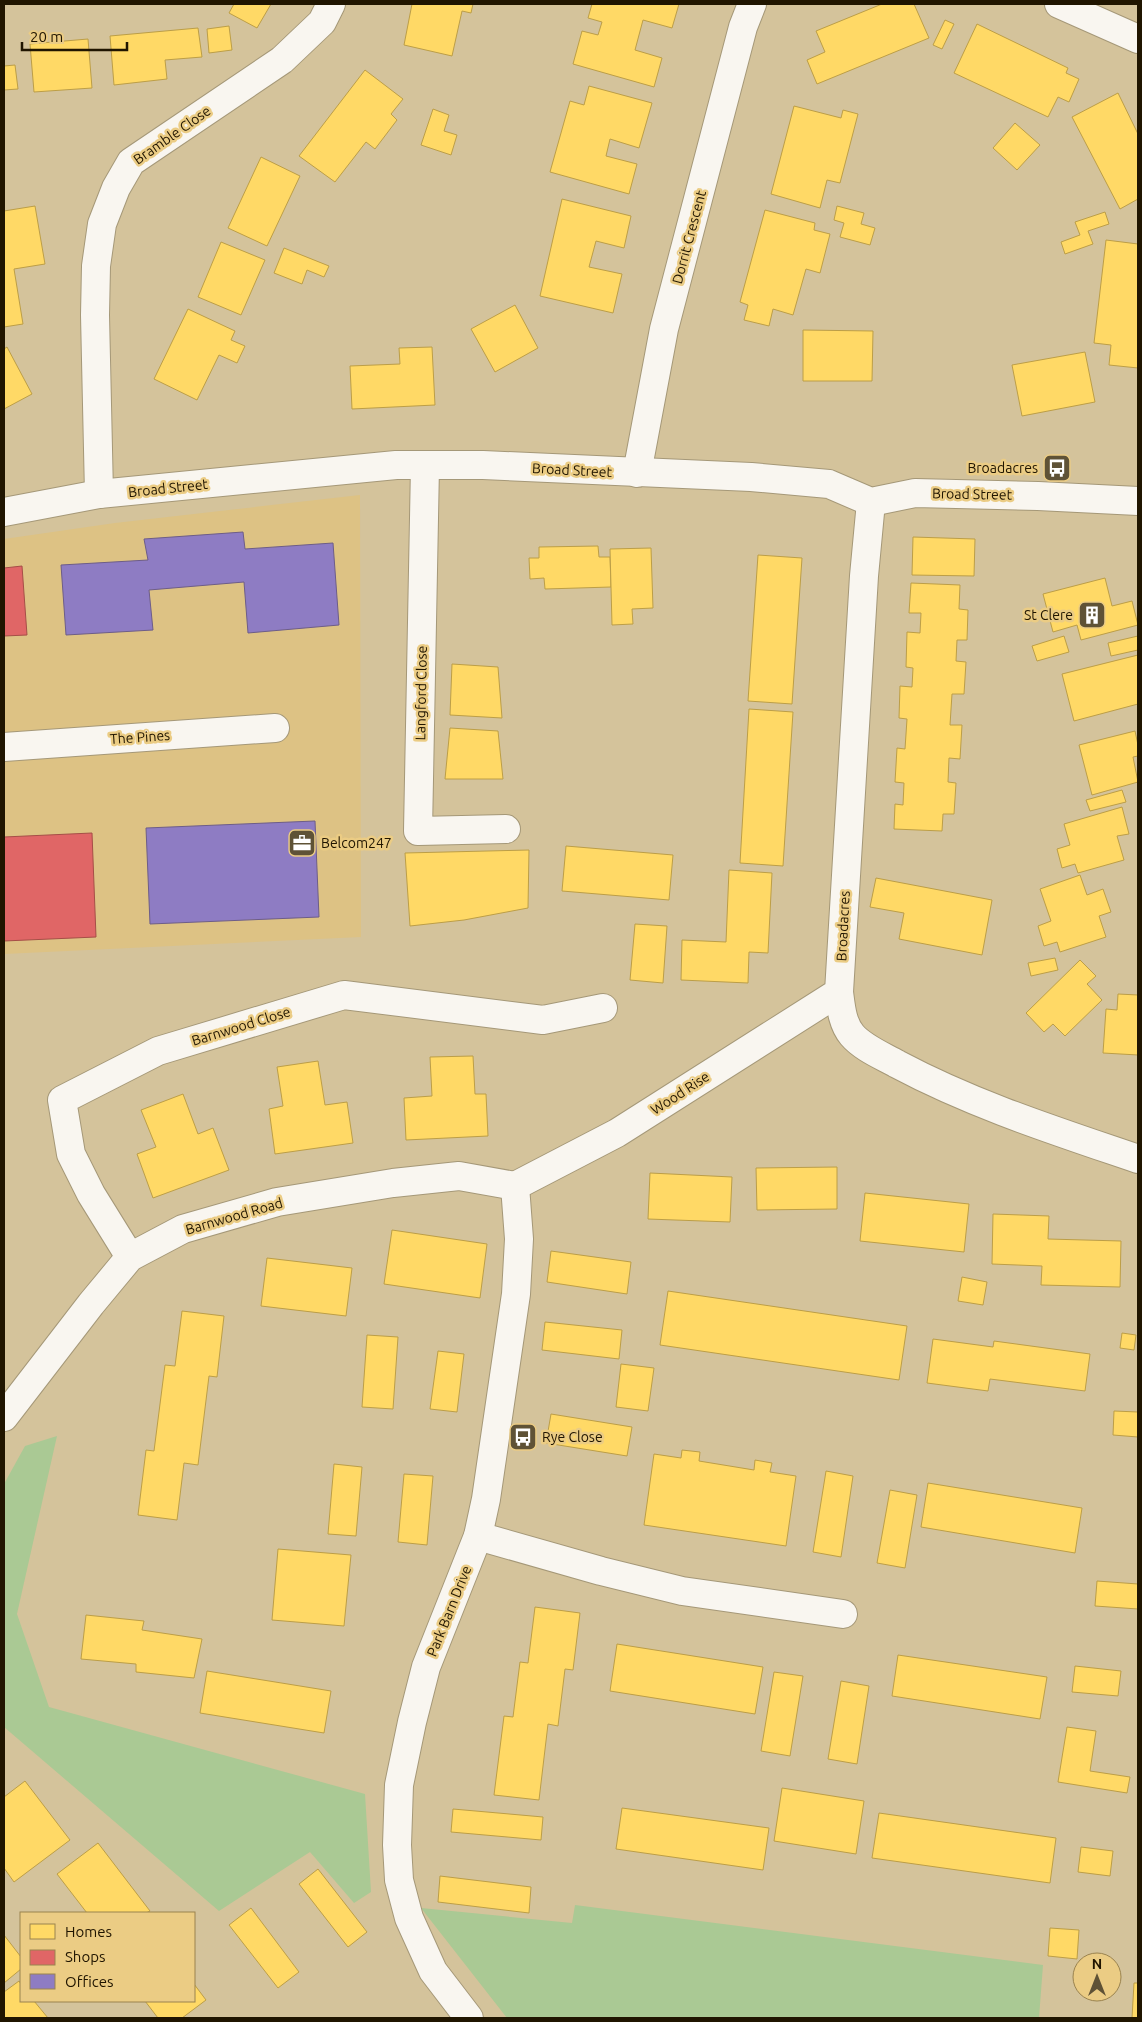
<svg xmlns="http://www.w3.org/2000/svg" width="1142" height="2022" viewBox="0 0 1142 2022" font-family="Ubuntu,sans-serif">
  <rect width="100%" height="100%" fill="#d4c39b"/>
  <polygon fill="#ddc284" points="360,495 361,937 4,954 4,539 115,523"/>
  <g fill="#aac994">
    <polygon points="57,1436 17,1614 49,1707 365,1794 371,1892 354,1903 310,1852 219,1911 4,1727 4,1484 25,1446"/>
    <polygon points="575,1905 1043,1965 1039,2018 507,2018 421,1908 572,1923"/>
  </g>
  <g fill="#ffd966" stroke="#bc9e47">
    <polygon points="234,4 271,4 257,28 229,13"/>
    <polygon points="412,4 473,4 471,13 462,11 452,56 404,45"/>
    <polygon points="592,4 679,4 672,28 643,20 635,50 662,58 654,87 573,64 582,31 598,35 602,22 588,18"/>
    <polygon points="882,4 914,4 929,38 817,84 807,60 825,52 816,31"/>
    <polygon points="945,20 954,24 942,49 933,45"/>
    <polygon points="977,24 1068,68 1066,73 1079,79 1069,102 1058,97 1048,117 954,73"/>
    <polygon points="229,26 232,50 209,53 207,29"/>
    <polygon points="198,28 202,57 165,60 167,79 114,85 110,36"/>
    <polygon points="88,39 92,88 34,92 30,44"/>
    <polygon points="15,65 18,89 4,90 4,66"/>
    <polygon points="365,70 403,99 391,114 397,120 375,149 366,142 335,182 299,156"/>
    <polygon points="589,86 652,103 639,148 610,139 606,156 637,164 629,194 550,172 570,101 584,105"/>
    <polygon points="1118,93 1138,134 1138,199 1120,209 1072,117"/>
    <polygon points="794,106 841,118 843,110 858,114 840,183 827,180 820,208 771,194"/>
    <polygon points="433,109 449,115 444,131 457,135 451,155 421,145"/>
    <polygon points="1015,123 1040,145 1017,170 993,148"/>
    <polygon points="261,157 300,176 267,246 228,228"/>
    <polygon points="562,199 631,216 624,248 596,241 589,267 622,274 613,313 540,296"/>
    <polygon points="35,206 45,264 14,269 23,324 4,327 4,211"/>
    <polygon points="837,206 864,213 861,224 875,228 870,245 840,237 844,223 834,220"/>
    <polygon points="765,210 815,223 814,230 830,234 820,273 806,269 793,315 773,309 769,326 744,320 748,305 740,302"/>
    <polygon points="1105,212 1109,224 1088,231 1093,244 1065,254 1061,242 1080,235 1075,222"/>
    <polygon points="1106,240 1138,244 1138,368 1109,365 1111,345 1094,343"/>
    <polygon points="221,242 265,260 241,315 198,297"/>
    <polygon points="284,248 329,266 324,277 307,270 302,284 274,273"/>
    <polygon points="515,305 538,348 495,372 471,329"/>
    <polygon points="188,309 235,331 231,340 245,346 237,363 219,355 197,400 154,379"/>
    <polygon points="803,330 873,331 872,381 803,381"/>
    <polygon points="7,347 32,394 4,409 4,349"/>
    <polygon points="432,347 435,405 352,409 350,366 400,364 399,348"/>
    <polygon points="1085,352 1095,402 1022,416 1012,365"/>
    <polygon points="913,537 975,539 974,576 912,575"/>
    <polygon points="598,546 599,557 610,557 611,587 545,589 544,578 530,579 529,558 539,558 539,547"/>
    <polygon points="651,548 653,608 632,609 633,624 612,625 610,549"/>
    <polygon points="758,555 802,558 792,704 748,701"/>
    <polygon points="1105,578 1112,606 1132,601 1138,625 1081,640 1077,625 1053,632 1043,594"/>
    <polygon points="911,583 960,585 959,609 968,610 967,640 957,640 956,661 966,662 964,694 952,694 950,725 962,725 960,759 949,758 948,782 956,783 954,814 943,814 942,831 894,829 895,804 903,805 904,783 895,782 897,748 905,749 907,719 899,718 900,686 912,687 913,668 906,667 907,632 920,633 921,613 909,613"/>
    <polygon points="1064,636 1069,652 1037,661 1032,646"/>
    <polygon points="1138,636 1138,650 1111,656 1108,643"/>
    <polygon points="1138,655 1138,704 1074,721 1062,674"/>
    <polygon points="452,664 498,667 502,718 450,715"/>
    <polygon points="749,709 793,712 783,866 740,863"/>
    <polygon points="450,728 498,731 503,779 445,779"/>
    <polygon points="1135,731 1138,745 1138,756 1133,757 1138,782 1092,795 1079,745"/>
    <polygon points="1122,790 1126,802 1090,811 1086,800"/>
    <polygon points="1122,807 1129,834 1117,836 1124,860 1078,873 1075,864 1062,868 1057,849 1070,845 1064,824"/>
    <polygon points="566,846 673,855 669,900 562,891"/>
    <polygon points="529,850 528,908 464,920 410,926 405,853"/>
    <polygon points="729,870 772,873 768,953 749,952 748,983 681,980 682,940 726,942"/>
    <polygon points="1080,875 1087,895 1103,889 1111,912 1099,916 1106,937 1060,952 1057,942 1044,946 1038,926 1051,921 1040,889"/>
    <polygon points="876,878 992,900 982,955 899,939 904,913 870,907"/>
    <polygon points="635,924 667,926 663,983 630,980"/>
    <polygon points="1055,958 1058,970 1031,976 1028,963"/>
    <polygon points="1080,960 1096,976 1087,984 1102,1000 1065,1036 1053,1024 1044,1032 1026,1013"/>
    <polygon points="1118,994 1138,995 1138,1055 1103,1053 1106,1009 1117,1010"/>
    <polygon points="473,1056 475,1094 486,1094 488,1136 406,1140 404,1098 432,1096 430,1057"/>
    <polygon points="318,1061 325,1105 347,1102 353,1143 275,1154 269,1109 283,1106 277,1067"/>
    <polygon points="183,1094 198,1134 213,1128 229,1170 153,1198 137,1154 156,1147 141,1110"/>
    <polygon points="837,1167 837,1209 757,1210 756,1168"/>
    <polygon points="650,1173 732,1177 730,1222 648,1219"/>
    <polygon points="865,1193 969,1204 964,1252 860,1241"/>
    <polygon points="993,1214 1049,1216 1048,1239 1121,1241 1120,1287 1041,1285 1042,1266 992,1264"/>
    <polygon points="392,1230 487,1244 480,1298 384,1284"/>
    <polygon points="551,1251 631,1262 627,1294 547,1282"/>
    <polygon points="267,1258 352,1268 346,1316 261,1306"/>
    <polygon points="962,1277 987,1282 983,1305 958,1301"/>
    <polygon points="668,1291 907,1326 899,1380 660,1345"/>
    <polygon points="182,1311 224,1316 217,1377 209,1376 198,1465 184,1463 177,1520 138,1515 146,1450 154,1451 165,1365 175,1366"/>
    <polygon points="545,1322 622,1330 619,1359 542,1350"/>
    <polygon points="1122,1333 1136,1335 1134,1350 1120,1348"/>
    <polygon points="367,1335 398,1337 393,1409 362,1407"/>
    <polygon points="933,1339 993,1347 994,1341 1090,1354 1085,1391 990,1379 988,1391 927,1383"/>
    <polygon points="438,1351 464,1354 457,1412 430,1409"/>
    <polygon points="621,1364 654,1368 648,1411 616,1407"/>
    <polygon points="1114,1411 1138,1412 1138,1437 1113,1435"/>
    <polygon points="551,1414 632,1427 627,1456 546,1443"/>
    <polygon points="682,1450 700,1452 699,1461 754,1470 755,1460 772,1463 770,1472 796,1476 786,1546 644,1525 654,1454 681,1458"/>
    <polygon points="334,1464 362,1467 356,1536 328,1534"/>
    <polygon points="826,1471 853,1476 841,1557 813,1552"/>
    <polygon points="404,1474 433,1476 427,1545 398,1542"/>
    <polygon points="928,1483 1082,1508 1075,1553 921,1527"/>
    <polygon points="890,1490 917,1495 905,1568 877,1563"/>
    <polygon points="278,1549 351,1555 344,1626 272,1620"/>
    <polygon points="1097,1581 1138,1584 1138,1609 1095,1606"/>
    <polygon points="535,1607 580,1613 573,1670 565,1669 558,1726 548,1724 539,1800 494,1795 504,1716 513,1717 520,1662 528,1663"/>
    <polygon points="86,1615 144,1621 142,1630 202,1639 194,1678 136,1672 136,1664 81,1659"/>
    <polygon points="617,1644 763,1667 755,1714 610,1691"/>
    <polygon points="898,1655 1047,1677 1040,1719 892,1696"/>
    <polygon points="1075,1666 1121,1671 1118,1696 1072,1692"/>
    <polygon points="207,1671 331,1691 324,1733 200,1713"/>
    <polygon points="774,1672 803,1676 790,1756 761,1751"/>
    <polygon points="841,1681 869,1686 857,1764 828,1759"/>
    <polygon points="1067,1727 1096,1731 1090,1771 1130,1777 1127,1793 1058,1782"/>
    <polygon points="25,1781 70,1840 14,1882 4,1868 4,1797"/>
    <polygon points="782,1788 864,1801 856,1854 774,1841"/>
    <polygon points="622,1808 769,1828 763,1870 616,1849"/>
    <polygon points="453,1809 543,1817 541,1840 451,1832"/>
    <polygon points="879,1813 1056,1838 1050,1883 872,1858"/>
    <polygon points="98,1843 150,1911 146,1913 87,1913 57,1874"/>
    <polygon points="1081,1847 1113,1851 1110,1876 1078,1872"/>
    <polygon points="318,1869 367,1932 348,1947 299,1884"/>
    <polygon points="440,1876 531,1887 529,1913 438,1902"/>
    <polygon points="251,1908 299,1972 278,1988 229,1925"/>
    <polygon points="1050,1928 1079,1930 1077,1959 1048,1956"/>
    <polygon points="4,1935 21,1957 21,1969 4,1983"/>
    <polygon points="19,1981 21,1984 21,2001 34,2001 48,2018 4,2018 4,1992"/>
    <polygon points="1134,1983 1138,1983 1138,2018 1132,2018"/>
    <polygon points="194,1984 206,2000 182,2018 158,2018 145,2001 194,2001"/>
  </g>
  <g fill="#e06666" stroke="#a64e47">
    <polygon points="22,566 27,635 4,636 4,568"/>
    <polygon points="92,833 96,937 4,941 4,837"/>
  </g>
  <g fill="#8e7cc3" stroke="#6d5d88">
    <polygon points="243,532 245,549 333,543 339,625 248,633 244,582 149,590 153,630 66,635 61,565 148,560 144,539"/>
    <polygon points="315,821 319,917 150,924 146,828"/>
  </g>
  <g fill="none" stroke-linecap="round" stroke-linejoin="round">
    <g stroke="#a59878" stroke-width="30">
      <g id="street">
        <polyline points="1059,4 1138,39"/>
        <polyline points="425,466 418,831 506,829"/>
        <polyline points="637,473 664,329 743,27 752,4"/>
        <polyline points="99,494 95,315 96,266 102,224 116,188 131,162 282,60 322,22 331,4"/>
        <polyline points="4,747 275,728"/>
        <path d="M 839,992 C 841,1007 842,1023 852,1035 C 863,1048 883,1056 897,1064 C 974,1105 1056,1131 1138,1159"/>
        <polyline points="130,1257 91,1194 71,1154 62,1100 158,1051 344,995 543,1020 603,1008"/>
        <polyline points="4,1417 91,1304 130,1257 183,1229 277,1202 393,1183 459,1176 515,1186"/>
        <polyline points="478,1536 601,1571 682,1591 843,1614"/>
      </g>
    </g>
    <g stroke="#a59878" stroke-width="30">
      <g id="secondary">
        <polyline points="4,512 99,494 396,465 483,465 751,477 829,484 871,502 915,493 1038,496 1138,501"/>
        <polyline points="469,2018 433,1971 409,1918 399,1880 397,1845 399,1785 412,1722 426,1667 478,1536 486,1499 516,1294 519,1239 515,1186 617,1133 839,992 864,576 871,502"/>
      </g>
    </g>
    <use href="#street" stroke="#f9f6f0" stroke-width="28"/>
    <use href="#secondary" stroke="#f9f6f0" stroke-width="28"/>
  </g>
  <defs>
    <g id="bus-square" transform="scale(1.4375)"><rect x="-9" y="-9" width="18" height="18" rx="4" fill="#5f5236" stroke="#ebcc84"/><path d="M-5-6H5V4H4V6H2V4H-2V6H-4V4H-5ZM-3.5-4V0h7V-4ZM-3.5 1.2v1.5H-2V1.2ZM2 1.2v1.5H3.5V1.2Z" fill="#fff"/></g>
    <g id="building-square" transform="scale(1.4375)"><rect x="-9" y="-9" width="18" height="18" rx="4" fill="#5f5236" stroke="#ebcc84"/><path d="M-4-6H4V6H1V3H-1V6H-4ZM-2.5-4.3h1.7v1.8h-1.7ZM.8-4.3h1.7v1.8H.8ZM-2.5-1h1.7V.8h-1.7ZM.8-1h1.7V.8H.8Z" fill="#fff"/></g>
    <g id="office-square" transform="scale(1.4375)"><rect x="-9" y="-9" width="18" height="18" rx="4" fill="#5f5236" stroke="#ebcc84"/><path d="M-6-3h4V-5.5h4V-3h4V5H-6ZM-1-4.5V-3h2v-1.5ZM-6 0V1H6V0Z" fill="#fff"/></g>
  </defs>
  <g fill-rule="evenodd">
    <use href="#bus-square" x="1057" y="468"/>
    <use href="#building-square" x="1092" y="615"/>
    <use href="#office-square" x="302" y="843"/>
    <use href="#bus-square" x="523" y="1437"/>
  </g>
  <g text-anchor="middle" stroke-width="5" stroke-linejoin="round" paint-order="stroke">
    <g font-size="14" fill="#201500" stroke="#ebcc84">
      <text transform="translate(172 135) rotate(-35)" y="5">Bramble Close</text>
      <text transform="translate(689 237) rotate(-75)" y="5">Dorrit Crescent</text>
      <text transform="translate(572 470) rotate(3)" y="5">Broad Street</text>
      <text transform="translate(168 488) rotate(-6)" y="5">Broad Street</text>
      <text transform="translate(972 494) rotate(1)" y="5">Broad Street</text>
      <text transform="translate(421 693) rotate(-89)" y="5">Langford Close</text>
      <text transform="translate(140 737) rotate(-4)" y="5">The Pines</text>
      <text transform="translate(843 926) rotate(-87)" y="5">Broadacres</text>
      <text transform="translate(241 1026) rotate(-17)" y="5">Barnwood Close</text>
      <text transform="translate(680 1093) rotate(-33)" y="5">Wood Rise</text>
      <text transform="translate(234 1216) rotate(-16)" y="5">Barnwood Road</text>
      <text transform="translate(449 1611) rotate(-68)" y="5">Park Barn Drive</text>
    </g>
    <g font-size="14" fill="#201500" stroke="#ebcc84" text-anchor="end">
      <text x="1038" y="473">Broadacres</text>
      <text x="1073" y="620">St Clere</text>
      <text x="321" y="848" text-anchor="start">Belcom247</text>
      <text x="542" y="1442" text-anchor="start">Rye Close</text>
    </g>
  </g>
  <rect width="1142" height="2022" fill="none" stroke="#201500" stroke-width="10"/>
  <rect x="20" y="1912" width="175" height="90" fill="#ebcc84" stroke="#9a834f"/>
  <rect x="30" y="1924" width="25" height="15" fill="#ffd966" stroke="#9a834f"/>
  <text x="65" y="1937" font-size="15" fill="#201500">Homes</text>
  <rect x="30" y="1950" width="25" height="15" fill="#e06666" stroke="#9a834f"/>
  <text x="65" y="1962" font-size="15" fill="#201500">Shops</text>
  <rect x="30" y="1974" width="25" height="15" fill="#8e7cc3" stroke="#9a834f"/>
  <text x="65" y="1987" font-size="15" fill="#201500">Offices</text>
  <g transform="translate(1097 1977)"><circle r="24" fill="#ebcc84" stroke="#9a834f"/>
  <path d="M0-4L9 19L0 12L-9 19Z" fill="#5f5236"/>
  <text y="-8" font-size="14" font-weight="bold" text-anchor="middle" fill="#201500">N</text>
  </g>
  <path d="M22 42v8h105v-8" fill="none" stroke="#201500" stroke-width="2.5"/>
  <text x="30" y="42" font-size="15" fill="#201500" stroke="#ebcc84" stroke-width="4" paint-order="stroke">20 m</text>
</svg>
